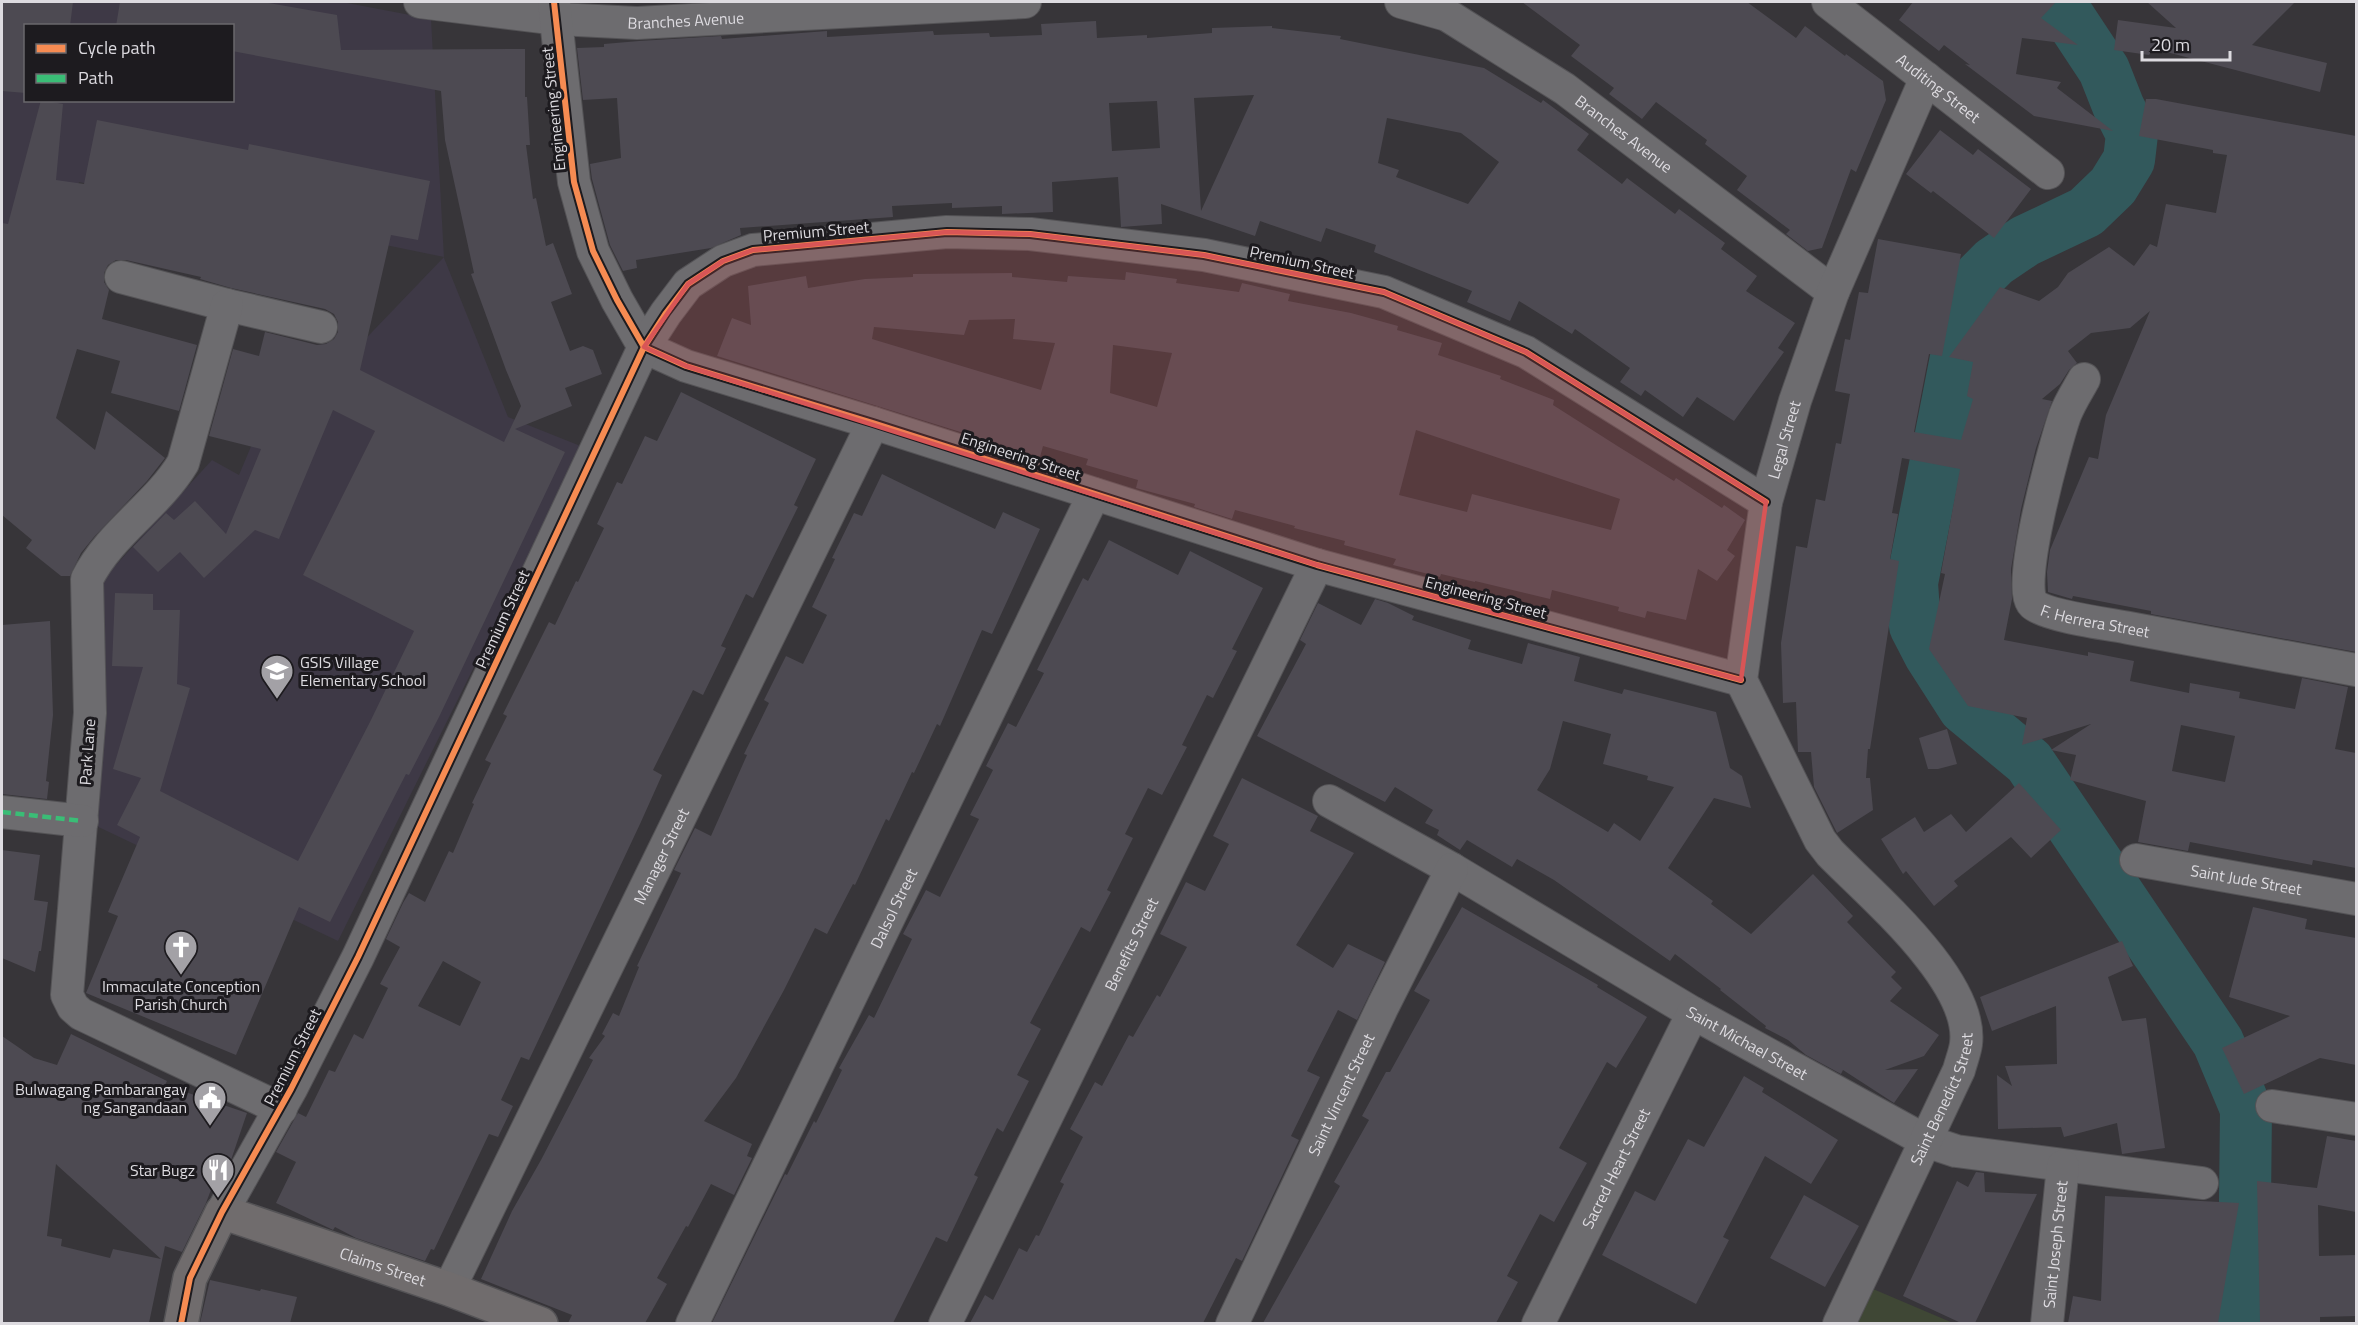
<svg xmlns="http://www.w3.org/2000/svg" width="2358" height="1325" viewBox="0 0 2358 1325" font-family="'Titillium Web',sans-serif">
  <rect width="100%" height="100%" fill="#373539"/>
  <path fill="#3e3946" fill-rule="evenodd" d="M 2,2 L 342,2 L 431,19 L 444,258 L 508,417 L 583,447 L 338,941 L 88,822 L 104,578 L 212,460 L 239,475 L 268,406 L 350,355 L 444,257 L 79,182 L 33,361 L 2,354 ZM 26,26 L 232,26 L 232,100 L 26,100 Z"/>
  <polygon fill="#3f4735" points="1866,1286 1953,1323 1848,1324"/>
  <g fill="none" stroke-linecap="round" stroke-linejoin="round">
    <polyline stroke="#32595c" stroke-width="52" points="2049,2 2069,17 2104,70 2119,108 2132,134 2129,160 2113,186 2086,212 2025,241 1994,262 1970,286 1912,583 1915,626 1930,655 1964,708 2029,762 2218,1042 2246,1109 2244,1296 2239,1324"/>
  </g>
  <g fill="#4d4a52" fill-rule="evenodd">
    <polygon points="2,2 73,2 70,26 26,26 26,93 2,91"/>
    <polygon points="120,2 263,2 337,15 341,50 525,49 525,97 527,97 530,145 526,145 533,199 536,198 546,246 553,243 572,294 551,302 570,351 583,346 593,350 602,374 565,388 572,406 515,429 565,452 439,717 409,775 406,774 330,922 299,907 236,1055 86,993 118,916 108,912 140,837 117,825 141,778 113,769 143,667 112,666 115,593 153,594 153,610 180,610 177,684 190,688 160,791 298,861 370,722 414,631 303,575 375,431 333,410 279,539 255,530 204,578 180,552 158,572 133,547 166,513 174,520 195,501 226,534 261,449 209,436 233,349 259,356 265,332 317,345 326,344 334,339 338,332 338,322 334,314 325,309 231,288 200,279 201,277 126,260 116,260 108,265 104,273 104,282 109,290 102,319 197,345 179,411 111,393 120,361 77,349 56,418 95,450 106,411 165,458 147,481 94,537 81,553 70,576 61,576 26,548 32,540 2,515 2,223 8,224 41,100 63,104 56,180 84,184 97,120 248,150 249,144 430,181 418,240 391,235 360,370 504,442 521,406 506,370 471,274 474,273 445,140 441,91 232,51 232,26 116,26"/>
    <polygon points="1522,2 1747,2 1796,38 1805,26 1845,56 1846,54 1883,81 1886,100 1856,172 1851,169 1822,248 1808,251 1786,234 1790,230 1737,190 1747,176 1705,144 1707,140 1656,102 1642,119 1609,94 1614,88 1571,56 1580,45"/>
    <polygon points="1913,2 2056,2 2041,18 2078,45 2022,38 2016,74 2061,82 2057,88 2113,131 2034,116 1965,64 1970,65 1944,45 1939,51 1899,20"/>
    <polygon points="2147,2 2295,2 2252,45 2327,63 2320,92 2155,49 2156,46 2149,55 2114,50 2118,20 2176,28"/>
    <path d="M 1096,21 L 1097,38 L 1147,35 L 1147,38 L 1212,33 L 1212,28 L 1272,26 L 1272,28 L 1341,36 L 1340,39 L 1484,68 L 1541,103 L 1543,100 L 1589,134 L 1577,150 L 1622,184 L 1627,178 L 1675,214 L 1679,209 L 1725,243 L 1721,249 L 1757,276 L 1746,291 L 1795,323 L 1778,348 L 1784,352 L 1734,421 L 1697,397 L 1683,417 L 1645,390 L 1641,396 L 1620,382 L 1630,368 L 1575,329 L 1572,334 L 1519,301 L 1510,321 L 1467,302 L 1472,291 L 1374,252 L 1376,245 L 1326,228 L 1321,242 L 1260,221 L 1255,236 L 1161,204 L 1162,224 L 1121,227 L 1118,177 L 1052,182 L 1053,212 L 1002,214 L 1002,206 L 952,208 L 952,203 L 892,206 L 893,217 L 740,228 L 741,235 L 711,248 L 636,260 L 637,268 L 623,271 L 610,245 L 592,179 L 590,164 L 621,158 L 617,98 L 583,100 L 577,48 L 604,47 L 604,44 L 639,41 L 721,36 L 722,39 L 827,31 L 827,37 L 933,31 L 934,35 L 989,33 L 990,37 L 1042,35 L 1041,24 ZM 1254,95 L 1201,211 L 1194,98 ZM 1157,101 L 1160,148 L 1112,151 L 1109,103 ZM 1387,118 L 1461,133 L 1499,162 L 1468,204 L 1396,177 L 1399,170 L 1378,163 Z"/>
    <path d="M 2146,99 L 2156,99 L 2356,136 L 2356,652 L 2151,614 L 2151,611 L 2073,596 L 2072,599 L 2048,592 L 2047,572 L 2050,550 L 2089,457 L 2098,459 L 2106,415 L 2150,311 L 2130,328 L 2091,333 L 2068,351 L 2077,363 L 2069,370 L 2060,384 L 2042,399 L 2052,401 L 2036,448 L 2021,509 L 2011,569 L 2012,599 L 2004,640 L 2088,656 L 2088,652 L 2134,661 L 2130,681 L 2189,693 L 2190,683 L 2240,692 L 2239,698 L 2295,709 L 2302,678 L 2348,687 L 2335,749 L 2356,753 L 2356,868 L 2313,860 L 2312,865 L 2190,842 L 2188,851 L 2138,842 L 2146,801 L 2070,780 L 2076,755 L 2051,750 L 2091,724 L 2022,745 L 2027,718 L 1968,706 L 1929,649 L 1945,574 L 1941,573 L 1960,469 L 1902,458 L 1892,513 L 1898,514 L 1890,559 L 1899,561 L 1870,749 L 1868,749 L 1866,778 L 1870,778 L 1873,810 L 1837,833 L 1814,787 L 1811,752 L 1798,752 L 1796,702 L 1783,703 L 1781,643 L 1796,546 L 1807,548 L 1816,499 L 1825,501 L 1836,443 L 1841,444 L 1850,394 L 1835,391 L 1845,339 L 1850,340 L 1859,292 L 1868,293 L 1878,239 L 1961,254 L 1942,356 L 1929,354 L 1914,432 L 1961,440 L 1973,399 L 1967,396 L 1973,362 L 1949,357 L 2000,287 L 2039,301 L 2058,287 L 2068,273 L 2109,247 L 2134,266 L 2150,244 L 2157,247 L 2166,204 L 2216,213 L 2227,155 L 2213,153 L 2213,150 L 2139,136 ZM 2181,725 L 2235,736 L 2225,782 L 2172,771 Z"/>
    <polygon points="1940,130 1973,155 1978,149 2031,189 1994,238 1933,191 1931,193 1906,174"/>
    <path d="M 1126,272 L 1177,279 L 1176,283 L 1239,292 L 1242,283 L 1290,294 L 1288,301 L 1351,313 L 1398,326 L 1397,330 L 1442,343 L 1438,355 L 1501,376 L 1500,379 L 1554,400 L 1553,405 L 1619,447 L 1674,481 L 1676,478 L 1722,508 L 1724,505 L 1745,520 L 1727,550 L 1735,556 L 1717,581 L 1698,569 L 1686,620 L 1647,611 L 1645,618 L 1618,611 L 1619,607 L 1552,590 L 1550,599 L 1475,581 L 1475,582 L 1441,574 L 1440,577 L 1393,565 L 1396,559 L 1344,545 L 1345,541 L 1294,528 L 1295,526 L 1235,510 L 1232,519 L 1194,507 L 1195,504 L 1136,488 L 1138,480 L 1086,465 L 1088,459 L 1043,446 L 1040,457 L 717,356 L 732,318 L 751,325 L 748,286 L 806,276 L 808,288 L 865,279 L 913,277 L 913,274 L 1012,273 L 1012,277 L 1067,282 L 1068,276 L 1125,280 ZM 1015,319 L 1013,339 L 1055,343 L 1041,390 L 872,339 L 874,327 L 964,335 L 969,320 ZM 1113,345 L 1172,353 L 1157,407 L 1110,393 ZM 1416,430 L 1620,499 L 1611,530 L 1472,494 L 1467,512 L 1399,495 Z"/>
    <path d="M 681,392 L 816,459 L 794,505 L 798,507 L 753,598 L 746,594 L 721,646 L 726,648 L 703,695 L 693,690 L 653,770 L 662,775 L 640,824 L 529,1060 L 521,1057 L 501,1100 L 513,1106 L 498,1137 L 489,1134 L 434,1250 L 431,1249 L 425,1261 L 356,1238 L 335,1227 L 333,1230 L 329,1228 L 276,1203 L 296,1162 L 276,1152 L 298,1113 L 306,1117 L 329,1070 L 335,1072 L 354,1034 L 363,1039 L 388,988 L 380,984 L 400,947 L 386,939 L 403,903 L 409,893 L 425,902 L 449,851 L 453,853 L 474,804 L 472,803 L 491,763 L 485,760 L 507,716 L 503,714 L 549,622 L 555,625 L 576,581 L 578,582 L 604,528 L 597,524 L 617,482 L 622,484 L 645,436 L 657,441 ZM 443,961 L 481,982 L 460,1026 L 418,1006 Z"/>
    <polygon points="882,474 995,529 1003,512 1040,529 992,634 982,630 940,726 937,724 914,773 912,772 889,821 886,819 855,885 853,884 827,934 815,928 784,990 736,1078 704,1121 752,1144 747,1156 752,1158 734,1195 711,1184 688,1227 686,1226 657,1278 667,1284 645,1323 568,1323 572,1315 481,1279 512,1211 541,1160 593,1060 589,1058 605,1036 602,1034 613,1013 619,1016 639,967 637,966 681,873 674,870 695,828 711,836 747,755 744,754 769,703 764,700 786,656 803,664 827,615 812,607 835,559 832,558 854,513 862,516"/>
    <polygon points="1109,540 1178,575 1190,551 1263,588 1232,649 1237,651 1213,698 1207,695 1182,745 1187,747 1162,795 1148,788 1125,834 1133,838 1107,890 1111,892 1090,932 1081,927 1030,1023 1041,1029 1017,1075 1029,1081 1003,1132 997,1128 974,1175 978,1177 947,1242 936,1237 893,1323 712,1323 785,1174 787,1175 814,1121 816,1123 842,1070 839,1068 869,1015 874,1018 912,939 903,934 926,890 940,897 979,819 970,815 993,770 986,766 1008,723 1016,727 1044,673 1037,670 1083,578 1088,581"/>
    <path d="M 1375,599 L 1388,603 L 1414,616 L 1412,620 L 1471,640 L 1468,649 L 1522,664 L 1528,643 L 1580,657 L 1574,681 L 1622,694 L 1624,689 L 1716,712 L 1730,768 L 1742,776 L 1751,808 L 1714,798 L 1668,868 L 1713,901 L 1711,904 L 1751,934 L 1813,874 L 1853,916 L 1847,922 L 1896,972 L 1891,977 L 1902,988 L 1890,1001 L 1939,1035 L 1924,1056 L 1885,1070 L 1918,1069 L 1894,1103 L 1843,1070 L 1841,1074 L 1806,1055 L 1788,1040 L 1765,1028 L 1766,1026 L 1720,990 L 1721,989 L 1675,954 L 1670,961 L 1554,880 L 1517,859 L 1512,867 L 1467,840 L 1460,850 L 1437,835 L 1439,830 L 1425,823 L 1433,810 L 1395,787 L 1385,802 L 1257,736 L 1306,644 L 1300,640 L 1318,603 L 1361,625 ZM 1563,721 L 1611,734 L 1603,764 L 1648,776 L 1647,780 L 1674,787 L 1640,841 L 1614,823 L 1608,832 L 1537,790 L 1550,769 Z"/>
    <polygon points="50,621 53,715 46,781 49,782 47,799 2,794 2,625"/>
    <polygon points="1947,729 1957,764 1938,769 1928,769 1919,738"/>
    <polygon points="1242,778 1318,816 1310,831 1354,853 1296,945 1333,968 1348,944 1385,962 1357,1020 1338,1010 1307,1071 1320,1077 1291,1136 1299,1140 1242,1261 1236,1258 1203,1323 970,1323 985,1295 993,1300 1019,1248 1027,1252 1036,1235 1039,1236 1064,1184 1060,1182 1083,1137 1070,1129 1095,1082 1102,1086 1129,1035 1133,1037 1157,995 1160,997 1187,947 1160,934 1186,882 1205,891 1229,844 1213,836"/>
    <polygon points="2019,783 2061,830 2031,858 2011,837 1954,881 1958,886 1934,906 1906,871 1903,874 1881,839 1915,817 1924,832 1951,814 1966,832"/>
    <polygon points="2,850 40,855 34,900 48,902 41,951 39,951 35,972 2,958"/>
    <polygon points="1462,907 1598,985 1597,987 1647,1017 1616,1068 1607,1062 1559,1148 1587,1163 1554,1222 1540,1214 1507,1276 1518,1282 1496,1323 1263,1323 1340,1186 1334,1182 1369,1120 1362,1116 1386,1072 1390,1072 1430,1000 1414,991"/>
    <polygon points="2253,907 2307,919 2305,929 2356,938 2356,1065 2320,1058 2244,1094 2222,1048 2290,1016 2229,997"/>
    <polygon points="2122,941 2133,966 2108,977 2122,1021 2146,1018 2165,1148 2122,1154 2117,1123 2064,1137 2061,1127 1998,1129 1997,1075 2012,1086 2005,1066 2057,1064 2056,1006 1992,1031 1980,997"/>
    <path d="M 71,1034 L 167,1081 L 165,1085 L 247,1113 L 231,1160 L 223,1158 L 206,1203 L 182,1252 L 165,1246 L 149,1323 L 2,1323 L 2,1036 L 34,1058 L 57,1065 ZM 56,1164 L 58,1166 L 161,1259 L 113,1249 L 110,1258 L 61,1246 L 62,1239 L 47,1236 Z"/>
    <polygon points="1744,1076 1764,1088 1762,1092 1838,1140 1811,1184 1765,1156 1723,1237 1729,1240 1696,1304 1602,1255 1635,1191 1655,1201 1688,1139 1704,1147"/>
    <polygon points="2327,1136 2356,1141 2356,1212 2318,1205 2319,1256 2356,1255 2356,1316 2320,1317 2320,1323 2260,1323 2257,1181 2317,1188"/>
    <polygon points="1976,1172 1984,1173 1985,1192 2037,1194 1975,1323 1961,1323 1903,1296 1957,1181 1968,1187"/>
    <polygon points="1804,1195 1859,1226 1825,1287 1770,1258"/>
    <polygon points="2105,1196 2239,1203 2218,1323 2068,1323 2073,1296 2101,1301"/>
    <polygon points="210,1280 260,1291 261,1289 297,1297 290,1323 200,1323"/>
  </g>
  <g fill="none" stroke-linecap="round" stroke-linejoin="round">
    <g stroke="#545356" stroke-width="34">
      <g id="street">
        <path id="s1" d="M 420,2 L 558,19 L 637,23 L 1025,2"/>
        <polyline points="554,2 574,182 593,251 617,300 644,347 686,366 873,423 1317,565 1741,680"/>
        <path id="s2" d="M 1401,2 L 1447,15 L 1565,89 L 1833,292"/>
        <path id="s3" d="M 1828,2 L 2048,173"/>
        <polyline points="121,277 227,305 321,327"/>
        <path d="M 227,305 L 183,463 C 157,506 110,533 87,579 L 90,713 L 67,995 L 73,1007 L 81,1014 L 281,1109"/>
        <path id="s4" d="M 2084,379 C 2078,390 2070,402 2065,415 C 2056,441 2015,587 2033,604 C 2046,616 2108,624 2129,628 C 2205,642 2281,656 2356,670"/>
        <path id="s5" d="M 1329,801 L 1452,869 L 1693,1013 L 1926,1141 L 1956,1151 L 2202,1183"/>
        <polyline points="2,812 82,821"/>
        <path id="s6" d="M 2136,860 L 2356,899"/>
        <polyline points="2272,1106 2356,1119"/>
        <polyline points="222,1212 291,1089 358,957 644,347 666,313 688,284 723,261 753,250 947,232 1030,234 1204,255 1384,292 1526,352 1766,502"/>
        <path id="s7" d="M 449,1289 L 873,423"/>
        <path id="s8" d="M 692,1324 L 1094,494"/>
        <path id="s9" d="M 945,1324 L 1317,565"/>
        <path id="s10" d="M 1232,1324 L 1383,1006 L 1452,869"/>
        <path id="s11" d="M 1538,1324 L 1693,1013"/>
        <path id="s12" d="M 1839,1324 L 1959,1070 C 1961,1062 1965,1052 1966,1044 C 1974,981 1871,895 1830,853 L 1820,840 L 1741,680 L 1766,502 L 1795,401 L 1833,292 L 1926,78"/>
        <path id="s13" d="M 2047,1324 L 2063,1166"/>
      </g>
    </g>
    <g stroke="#545356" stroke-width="36">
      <g id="secondary">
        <path id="s14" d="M 181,1324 L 190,1278 L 222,1212 L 449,1289 L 541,1324"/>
      </g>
    </g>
    <use href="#street" stroke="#6d6c6f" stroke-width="32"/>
    <use href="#secondary" stroke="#706c6d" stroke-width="33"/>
    <polyline stroke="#3abd76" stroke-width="4.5" stroke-dasharray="9 4.5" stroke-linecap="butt" points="2,812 82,821"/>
    <g stroke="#1d1b1f" stroke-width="10">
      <g id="cycleway">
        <polyline points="554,2 574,182 593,251 617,300 644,347 686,366 873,423 1317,565 1741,680"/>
        <polyline points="181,1324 190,1278 222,1212 291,1089 358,957 644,347 666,313 688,284 723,261 753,250 947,232 1030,234 1204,255 1384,292 1526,352 1766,502"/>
      </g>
    </g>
    <use href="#cycleway" stroke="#f68b52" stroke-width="6"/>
  </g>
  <path fill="#d85556" fill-opacity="0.2" stroke="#d85556" stroke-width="4.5" stroke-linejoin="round" d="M 947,232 L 1030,234 L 1204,255 L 1384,292 L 1526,352 L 1766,502 L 1741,680 L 1317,565 L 686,366 L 644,347 L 688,284 L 723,261 L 753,250 Z"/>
  <defs>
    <g id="school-pin" transform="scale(1.725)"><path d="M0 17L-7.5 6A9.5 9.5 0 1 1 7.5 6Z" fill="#a3a1a6" stroke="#1d1b1f"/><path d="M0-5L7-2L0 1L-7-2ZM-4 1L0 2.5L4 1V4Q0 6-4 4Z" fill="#fff"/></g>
    <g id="church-pin" transform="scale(1.725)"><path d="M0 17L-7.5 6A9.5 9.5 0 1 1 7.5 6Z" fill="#a3a1a6" stroke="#1d1b1f"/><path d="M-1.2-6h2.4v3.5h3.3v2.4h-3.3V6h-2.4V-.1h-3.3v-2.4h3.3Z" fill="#fff"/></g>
    <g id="civic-pin" transform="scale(1.725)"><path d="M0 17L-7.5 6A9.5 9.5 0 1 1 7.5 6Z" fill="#a3a1a6" stroke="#1d1b1f"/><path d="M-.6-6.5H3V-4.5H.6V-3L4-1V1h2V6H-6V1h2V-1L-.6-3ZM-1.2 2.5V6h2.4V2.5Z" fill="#fff"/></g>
    <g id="restaurant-pin" transform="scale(1.725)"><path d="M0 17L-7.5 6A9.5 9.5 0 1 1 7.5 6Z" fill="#a3a1a6" stroke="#1d1b1f"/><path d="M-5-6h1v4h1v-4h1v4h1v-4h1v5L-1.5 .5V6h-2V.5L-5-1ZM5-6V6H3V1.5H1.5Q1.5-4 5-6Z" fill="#fff"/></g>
  </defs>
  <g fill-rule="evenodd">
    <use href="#school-pin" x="277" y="671"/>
    <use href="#church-pin" x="181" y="947"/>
    <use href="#civic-pin" x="210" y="1098"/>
    <use href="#restaurant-pin" x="218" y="1170"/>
  </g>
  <g text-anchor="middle" stroke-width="6" stroke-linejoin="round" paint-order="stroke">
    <g font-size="16" fill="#dddbe0" stroke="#1d1b1f">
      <text dy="6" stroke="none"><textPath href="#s1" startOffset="267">Branches Avenue</textPath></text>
      <text dy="6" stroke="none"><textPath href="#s3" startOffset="140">Auditing Street</textPath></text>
      <text transform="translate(553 109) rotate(-96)" y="6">Engineering Street</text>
      <text dy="6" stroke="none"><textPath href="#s2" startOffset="261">Branches Avenue</textPath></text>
      <text transform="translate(816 231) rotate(-5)" y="6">Premium Street</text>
      <text transform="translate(1302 262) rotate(12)" y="6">Premium Street</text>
      <text dy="6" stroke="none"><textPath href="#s12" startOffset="988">Legal Street</textPath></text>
      <text transform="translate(1021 456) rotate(18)" y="6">Engineering Street</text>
      <text transform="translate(1486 597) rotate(15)" y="6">Engineering Street</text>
      <text transform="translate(502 619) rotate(-65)" y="6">Premium Street</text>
      <text dy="6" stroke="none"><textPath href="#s4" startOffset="300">F. Herrera Street</textPath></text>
      <text transform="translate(87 752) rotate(-86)" y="6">Park Lane</text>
      <text dy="6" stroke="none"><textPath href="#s7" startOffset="482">Manager Street</textPath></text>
      <text dy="6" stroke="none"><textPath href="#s6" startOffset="112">Saint Jude Street</textPath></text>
      <text dy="6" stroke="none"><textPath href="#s8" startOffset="462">Dalsol Street</textPath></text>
      <text dy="6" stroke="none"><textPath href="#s9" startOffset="423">Benefits Street</textPath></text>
      <text dy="6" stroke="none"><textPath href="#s5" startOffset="483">Saint Michael Street</textPath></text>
      <text transform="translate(292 1057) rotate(-63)" y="6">Premium Street</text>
      <text dy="6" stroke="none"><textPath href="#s10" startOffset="254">Saint Vincent Street</textPath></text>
      <text dy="6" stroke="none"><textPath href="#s12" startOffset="248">Saint Benedict Street</textPath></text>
      <text dy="6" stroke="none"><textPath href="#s11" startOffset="174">Sacred Heart Street</textPath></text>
      <text dy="6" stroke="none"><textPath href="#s13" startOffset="80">Saint Joseph Street</textPath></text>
      <text dy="6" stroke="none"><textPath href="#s14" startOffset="290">Claims Street</textPath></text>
    </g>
    <g font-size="16" fill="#dddbe0" stroke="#1d1b1f" text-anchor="end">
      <text x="300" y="668" text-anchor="start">GSIS Village<tspan x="300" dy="18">Elementary School</tspan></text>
      <text x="181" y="992" text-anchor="middle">Immaculate Conception<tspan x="181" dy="18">Parish Church</tspan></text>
      <text x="187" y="1095">Bulwagang Pambarangay<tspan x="187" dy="18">ng Sangandaan</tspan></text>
      <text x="195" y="1176">Star Bugz</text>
    </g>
  </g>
  <rect width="2358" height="1325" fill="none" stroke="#dddbe0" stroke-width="6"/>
  <rect x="24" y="24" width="210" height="78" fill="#1d1b1f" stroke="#6a686c" stroke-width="1.5"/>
  <rect x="36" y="44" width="30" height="9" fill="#f68b52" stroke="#6a686c" stroke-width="1.5"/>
  <text x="78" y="54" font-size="18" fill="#dddbe0">Cycle path</text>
  <rect x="36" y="74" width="30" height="9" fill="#3abd76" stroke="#6a686c" stroke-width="1.5"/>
  <text x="78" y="84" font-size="18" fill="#dddbe0">Path</text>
  <path d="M2142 51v9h88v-9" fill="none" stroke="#dddbe0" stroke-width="3"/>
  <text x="2151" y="51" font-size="18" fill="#dddbe0" stroke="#1d1b1f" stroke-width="4.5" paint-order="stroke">20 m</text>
</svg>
